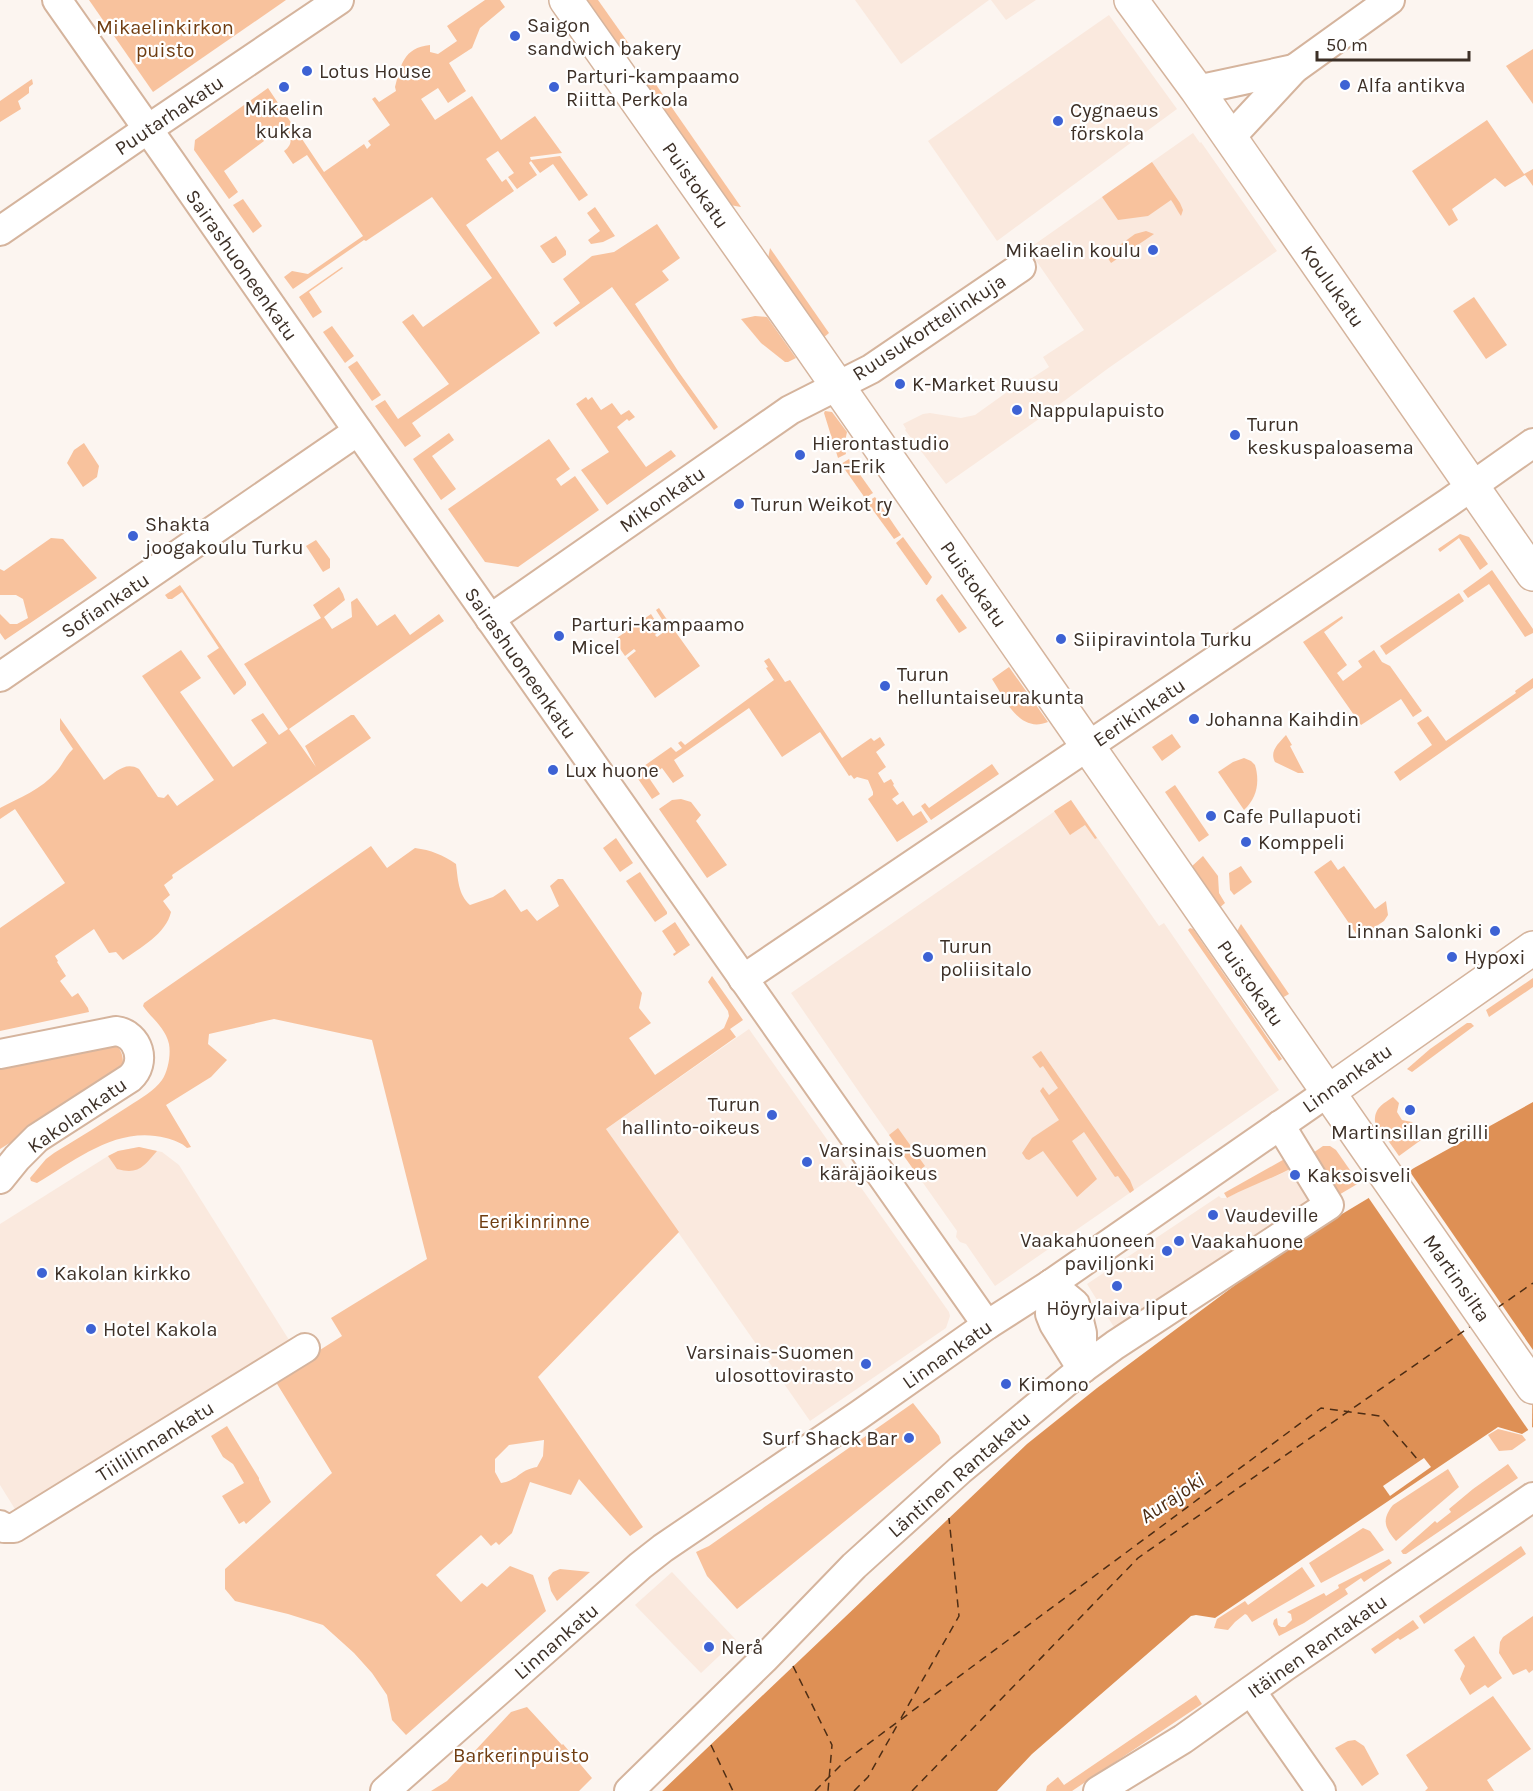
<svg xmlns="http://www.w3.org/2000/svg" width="1533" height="1791" viewBox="0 0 1533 1791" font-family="Karla,sans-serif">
  <rect width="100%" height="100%" fill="#fcf5f0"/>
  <g fill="#fae9de">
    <polygon points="855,0 989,0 901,64"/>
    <polygon points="991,0 1036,0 1006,20"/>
    <polygon points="1109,15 1177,109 997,241 928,141"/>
    <polygon points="1193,133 1200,143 1201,142 1277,251 1110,367 1056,407 946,484 905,430 906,429 903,424 923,414 930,413 961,418 975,415 1024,380 1032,378 1049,367 1043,357 1084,330 1028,249"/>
    <polygon points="1071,800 1159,926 1164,923 1279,1090 995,1286 966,1244 960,1242 956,1237 957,1231 868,1105 791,993"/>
    <polygon points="749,1029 949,1312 950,1316 946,1328 810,1421 606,1129"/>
    <polygon points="139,1147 162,1152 179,1165 291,1343 18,1514 0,1485 0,1224 108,1156 118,1151"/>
    <polygon points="1294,1167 1319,1202 1117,1332 1087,1284 1219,1196 1221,1198 1227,1198 1243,1189 1281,1174"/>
    <polygon points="672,1572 736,1640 701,1673 635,1605"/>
  </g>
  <g fill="#f8c29d" fill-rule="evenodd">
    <polygon points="89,0 286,0 153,92"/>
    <path d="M 485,0 L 500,0 L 505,7 L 480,28 L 472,48 L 449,63 L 466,91 L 448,103 L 438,88 L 421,99 L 435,120 L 472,96 L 501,140 L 535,116 L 562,153 L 530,157 L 531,160 L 560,156 L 588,195 L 579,201 L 553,164 L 540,173 L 531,161 L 529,163 L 537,175 L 517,189 L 508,177 L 514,173 L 498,151 L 486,159 L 502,182 L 506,179 L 514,191 L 466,225 L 540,333 L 412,423 L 421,436 L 405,447 L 375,406 L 385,400 L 398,419 L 449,384 L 402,322 L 413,314 L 423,327 L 492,278 L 432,197 L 366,241 L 364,240 L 293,289 L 284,277 L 292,271 L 308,274 L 363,236 L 307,155 L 293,164 L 284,151 C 295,143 290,136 285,127 L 276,132 L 273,128 L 261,135 L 264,141 L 224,171 L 238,192 L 229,199 L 194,150 L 195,140 L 268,88 L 324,172 L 364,144 L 367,149 L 371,145 L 368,141 L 390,125 L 372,99 L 375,97 L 379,102 L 396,91 L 395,87 C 401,65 403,48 430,45 L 430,52 L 438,54 L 457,41 L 447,26 Z"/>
    <polygon points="587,0 598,0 634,51 624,50 619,46"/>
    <polygon points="1533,49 1533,104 1506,66"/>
    <polygon points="650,76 741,207 730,205 643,81 643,78"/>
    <polygon points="32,79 33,84 29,87 29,93 18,101 21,109 0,122 0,101"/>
    <polygon points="1487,120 1524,174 1533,169 1533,186 1525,175 1505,187 1495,178 1452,209 1458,220 1449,226 1412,171"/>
    <path d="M 1152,162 L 1180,203 L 1183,210 L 1181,216 C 1177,211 1175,205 1171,200 L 1148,216 L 1118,220 L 1102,197 Z"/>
    <polygon points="243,199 262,226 253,233 233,205"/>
    <polygon points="595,207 615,236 603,242 591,244 588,240 600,231 587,213"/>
    <polygon points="657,224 680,258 662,271 669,280 635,304 678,371 718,427 714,430 612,287 556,327 553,323 580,303 563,279 592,256 614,252"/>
    <polygon points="1146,231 1154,234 1111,263 1106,255 1135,234"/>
    <polygon points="556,236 566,251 566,255 554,263 552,263 540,246"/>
    <polygon points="770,248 829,333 823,338 768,259"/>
    <polygon points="342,267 343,268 309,292 322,312 313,318 299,297"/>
    <polygon points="1474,297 1507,345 1486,359 1453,311"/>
    <polygon points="755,316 767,317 796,358 788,362 785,362 761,343 741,319"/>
    <polygon points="332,326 354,356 345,363 323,332"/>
    <polygon points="357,361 381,395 372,401 348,367"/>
    <polygon points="586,397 588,400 592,397 601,410 612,403 621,415 629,410 635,417 629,421 627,419 617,427 646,467 671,450 676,456 607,505 581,470 609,452 576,404"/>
    <polygon points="825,411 832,412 847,432 844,446 846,454 838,458 824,413"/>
    <polygon points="449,433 454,440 432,456 456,489 441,500 413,459"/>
    <polygon points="549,439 570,469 556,479 561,486 575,476 599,510 518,567 485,562 448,509"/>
    <polygon points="84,443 99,466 97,477 83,487 67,463 74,450"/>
    <polygon points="849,459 873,493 865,498 841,464"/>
    <polygon points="875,497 901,535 894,539 867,502"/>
    <polygon points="1460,534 1469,537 1488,564 1480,570 1459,538 1440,552 1438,549"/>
    <polygon points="903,537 932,577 927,585 926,585 896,543"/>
    <polygon points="51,538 63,539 97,578 5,640 0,633 0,614 10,624 17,624 28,618 23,599 16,595 0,595 0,569 4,571"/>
    <polygon points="316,540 330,559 330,568 323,572 306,546"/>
    <polygon points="1492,570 1533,629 1533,633 1525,637 1489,584 1468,598 1463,591"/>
    <polygon points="180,585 246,682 246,685 234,695 207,656 219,648 182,592 172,599 168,599 165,595"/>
    <path d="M 339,587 L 343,594 L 345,600 L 324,617 L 332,629 L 352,617 L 351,602 L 357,598 L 377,626 L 395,614 L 410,635 L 439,614 L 444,621 L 289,729 L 316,767 L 305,746 L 351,715 L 354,715 L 371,738 L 172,875 L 173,878 L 164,885 L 170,895 L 163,901 L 171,912 C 166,934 140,948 123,960 L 116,952 L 109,953 L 94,929 L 55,956 L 58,961 L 57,962 L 66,976 L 60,981 L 72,997 L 78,993 L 88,1008 L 89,1012 L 0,1031 L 0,928 L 65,883 L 15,809 L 0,819 L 0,808 C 19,798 42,789 56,772 C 63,764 65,757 73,749 L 60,730 L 60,718 L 104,780 C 115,773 125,761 139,769 L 158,797 L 164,798 L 168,794 L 177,806 L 214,780 L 142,676 L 181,650 L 201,678 L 180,692 L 233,767 L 267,743 L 251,720 L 263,713 L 279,735 L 288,729 L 244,664 L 321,618 L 313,605 Z"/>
    <polygon points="1459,593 1464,601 1386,655 1380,646"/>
    <polygon points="942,594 967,628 959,633 936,600 937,598"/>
    <polygon points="659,608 670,624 669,625 670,628 672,627 700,666 655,698 627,658 636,651 634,649 625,656 614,640 651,614 656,622 654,624 659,631 655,635 657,637 668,629 656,610"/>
    <polygon points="1342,616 1343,618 1324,632 1347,665 1337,673 1343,681 1362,667 1358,661 1374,650 1382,662 1390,666 1422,711 1413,717 1401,699 1361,725 1303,642"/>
    <polygon points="769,658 785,682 790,680 842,758 871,738 874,741 880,737 885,745 876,752 886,767 878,773 884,783 891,779 894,784 893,785 899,794 892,799 897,805 903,801 913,816 921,811 928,822 897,842 868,799 873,795 873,792 868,780 857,777 854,779 851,775 849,776 820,732 782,757 749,708 674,760 684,776 673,783 662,768 649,778 660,794 652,799 634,773 671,747 676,752 682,748 678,743 681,741 685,745 774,680 766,668 768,667 764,661"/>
    <path d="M 1009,667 L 1048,722 C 1019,734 1005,699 992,679 Z"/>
    <polygon points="1533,678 1533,688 1400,781 1394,772 1432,745 1417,723 1428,716 1446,741 1516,693 1515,691"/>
    <polygon points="1172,734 1181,747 1162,761 1152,747"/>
    <path d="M 1286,735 L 1292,745 L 1290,746 L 1304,773 L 1298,773 L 1275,762 C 1269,751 1279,743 1286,735 Z"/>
    <path d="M 1244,758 L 1251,761 L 1255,765 C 1260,782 1257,798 1244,810 L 1218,772 L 1233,762 Z"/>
    <polygon points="992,764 999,774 931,820 921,806 925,803 929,808"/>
    <polygon points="1175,785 1209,835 1199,842 1165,792"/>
    <polygon points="681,799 691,802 701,815 696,821 727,865 707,878 659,809 672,800"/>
    <polygon points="1071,800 1097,838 1095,839 1085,825 1070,835 1054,811"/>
    <polygon points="616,838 633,863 620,872 603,848"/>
    <path d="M 371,846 L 387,868 L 415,848 C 431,850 443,855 456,864 C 458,879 458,894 470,905 L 493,897 L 505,889 L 521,912 L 527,909 L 537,921 L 559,906 L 550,886 L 558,879 L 563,879 L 642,993 L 639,1008 L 651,1023 L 629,1038 L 655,1075 L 724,1028 L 729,1016 L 728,1011 L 708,982 L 712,976 L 743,1020 L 730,1029 L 736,1037 L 606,1129 L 679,1232 L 538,1377 L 643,1527 L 630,1536 L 579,1479 L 571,1495 L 530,1482 L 512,1533 L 499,1545 L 496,1542 L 491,1546 L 481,1535 L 436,1575 L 461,1602 L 482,1583 L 487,1587 L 510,1566 L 533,1575 L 546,1611 L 406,1735 L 392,1720 L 387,1695 L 372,1673 L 354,1653 L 323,1625 L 288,1614 L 235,1601 L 225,1589 L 225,1569 L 332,1473 L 274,1379 L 342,1336 L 331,1318 L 427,1259 L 372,1040 L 274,1019 L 209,1034 L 208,1044 L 227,1060 L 211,1077 L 166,1105 L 191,1147 L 187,1148 C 182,1143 174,1140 166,1138 C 118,1125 77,1159 37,1183 L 31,1181 L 30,1178 L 46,1159 L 54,1153 C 79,1138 104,1122 129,1106 C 140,1099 154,1091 162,1080 C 168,1071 171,1055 169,1044 C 165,1027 152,1019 143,1006 L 144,1003 ZM 544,1440 L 543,1456 L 537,1467 C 519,1470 519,1480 501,1483 L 495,1472 L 495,1459 L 509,1445 Z"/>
    <polygon points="1203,856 1218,876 1219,893 1225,903 1218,909 1191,867"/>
    <polygon points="1331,860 1338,870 1344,866 1375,909 1386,901 1388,915 1384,921 1359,938 1314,872"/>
    <polygon points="1241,866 1252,882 1234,895 1230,890 1229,873"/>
    <polygon points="640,872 667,912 667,914 655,922 626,881"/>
    <polygon points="675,922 690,945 674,956 673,954 676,952 662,931"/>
    <polygon points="1241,924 1289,994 1282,998 1236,933"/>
    <polygon points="1190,928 1193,929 1282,1059 1279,1061 1188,930"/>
    <polygon points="1533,978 1533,987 1489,1017 1486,1010"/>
    <polygon points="1467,1023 1471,1023 1474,1026 1412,1072 1407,1069 1430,1049"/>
    <path d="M 113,1043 C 122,1049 123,1055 123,1066 L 106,1084 L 0,1149 L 0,1062 Z"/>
    <polygon points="1041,1051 1130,1180 1134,1190 1130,1193 1118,1176 1115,1177 1084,1132 1072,1141 1097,1179 1077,1197 1043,1151 1029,1160 1026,1159 1022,1153 1032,1138 1059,1120 1040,1091 1043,1087 1049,1095 1058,1088 1043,1066 1040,1068 1032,1057"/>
    <path d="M 1393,1097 L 1399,1103 L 1397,1112 L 1402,1120 L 1412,1122 L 1421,1140 L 1399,1156 L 1375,1122 C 1374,1108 1383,1104 1393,1097 Z"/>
    <polygon points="898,1128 925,1166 916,1173 889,1135"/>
    <polygon points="1323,1146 1330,1146 1336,1150 1359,1183 1337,1196 1310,1155"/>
    <path d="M 139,1147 L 157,1151 C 144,1166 139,1175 117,1169 L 108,1156 L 118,1151 Z"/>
    <path d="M 1288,1157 L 1294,1167 C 1272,1179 1249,1186 1227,1198 L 1224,1193 Z"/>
    <polygon points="913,1403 939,1436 941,1443 737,1609 707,1576 696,1552 709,1546"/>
    <polygon points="227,1426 259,1478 259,1480 271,1502 246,1524 244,1521 239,1524 222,1496 244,1483 233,1464 223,1457 211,1436"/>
    <polygon points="1498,1429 1522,1435 1526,1440 1512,1450 1499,1451 1488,1435"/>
    <polygon points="1508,1464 1518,1478 1406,1554 1403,1554 1401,1551 1435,1521 1437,1523 1451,1512 1449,1509 1473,1489"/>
    <path d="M 1448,1469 L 1459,1487 L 1396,1541 C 1385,1528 1381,1520 1393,1505 Z"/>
    <polygon points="1363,1528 1370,1531 1384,1550 1321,1583 1309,1563"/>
    <polygon points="1521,1546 1526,1554 1424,1624 1419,1616"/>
    <polygon points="1389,1559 1392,1563 1364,1582 1361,1578 1345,1589 1348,1594 1304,1623 1279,1636 1273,1624 1274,1620 1277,1618 1278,1625 1281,1627 1285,1627 1292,1620 1291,1614 1287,1612 1324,1593 1326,1596 1339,1588 1338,1585"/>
    <polygon points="1302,1567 1315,1586 1252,1622 1247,1615 1245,1614 1235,1622 1228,1630 1214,1628 1217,1619 1245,1601 1248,1605"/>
    <polygon points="560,1569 590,1572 557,1601 551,1591 548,1578 553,1572"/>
    <polygon points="1533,1616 1533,1670 1529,1673 1526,1669 1513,1675 1499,1653 1500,1642 1503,1637"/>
    <polygon points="1413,1620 1419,1628 1400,1640 1398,1638 1375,1654 1371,1649"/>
    <polygon points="1474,1636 1502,1678 1488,1688 1485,1685 1470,1695 1460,1679 1465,1666 1454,1650"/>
    <polygon points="1196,1695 1202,1704 1072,1791 1046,1791 1047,1786 1058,1777 1064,1785"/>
    <polygon points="1493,1696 1531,1749 1487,1780 1494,1791 1425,1791 1428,1788 1406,1755"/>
    <polygon points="527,1707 562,1745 563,1744 592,1778 579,1791 431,1791 447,1781 511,1712"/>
    <polygon points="1355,1740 1364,1746 1379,1774 1362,1786 1335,1748 1348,1741"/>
  </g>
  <polygon fill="#de9055" points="1533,1102 1533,1427 1522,1434 1498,1427 1215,1618 1196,1615 1191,1616 1032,1754 997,1791 662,1791 1027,1444 1097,1388 1242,1280 1312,1232 1367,1199 1414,1168"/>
  <g fill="#fcf5f0">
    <polygon points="1408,1169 1533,1350 1532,1431 1529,1431 1368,1197 1368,1195"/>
    <polygon points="1424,1458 1431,1467 1390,1496 1383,1486"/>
  </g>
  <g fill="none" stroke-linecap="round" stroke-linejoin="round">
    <g stroke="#4d2d14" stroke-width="1.5" stroke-dasharray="8 6" stroke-linecap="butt">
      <polyline points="1497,1308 1533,1283"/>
      <polyline points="793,1666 832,1745 828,1791"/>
      <polyline points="901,1718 959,1616 949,1518"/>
      <polyline points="711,1745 733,1791"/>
      <polyline points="815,1791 845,1761 1321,1408 1380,1416 1419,1461"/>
      <polyline points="854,1791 868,1777 899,1722"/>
      <polyline points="912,1791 1138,1558 1471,1326"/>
    </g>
    <g stroke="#d5b49d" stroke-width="32">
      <g id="minor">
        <polyline points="57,0 171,162 342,408 987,1325"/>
        <polyline points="1197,90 1294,69"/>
        <polyline points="1230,138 1294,69 1390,0"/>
        <polyline points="0,231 148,129 339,0"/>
        <polyline points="490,619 790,410 871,369 1021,267"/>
        <polyline points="0,677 358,431"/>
        <polyline points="743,979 1448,503 1533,443"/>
        <path d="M 0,1054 L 116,1031 C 139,1034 147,1063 130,1078 L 37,1138 L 17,1158 L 0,1179"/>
        <polyline points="1051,1284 1075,1304 1082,1333 1082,1369"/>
        <polyline points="1051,1284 1050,1314 1054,1324 1082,1369"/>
        <polyline points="0,1525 4,1528 14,1528 305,1348"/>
        <polyline points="1251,1691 1321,1791"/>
        <polyline points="385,1791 640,1566 663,1548 859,1415 987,1325 1051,1284 1328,1092"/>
        <polyline points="629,1791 764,1659 854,1566 960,1470 1082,1369 1115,1345 1329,1205 1280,1125"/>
        <polyline points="1098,1791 1183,1739 1284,1667 1533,1497"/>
      </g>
    </g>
    <g stroke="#d5b49d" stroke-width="36">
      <g id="major">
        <polyline points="566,0 807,342 1533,1387"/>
        <polyline points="1131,0 1197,90 1533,574"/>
        <polyline points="1328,1092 1533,948"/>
      </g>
    </g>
    <use href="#minor" stroke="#fff" stroke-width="28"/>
    <use href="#major" stroke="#fff" stroke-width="33"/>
  </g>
  <g fill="#3d62d4" stroke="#fff" stroke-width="2">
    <circle cx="515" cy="36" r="6"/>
    <circle cx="307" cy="71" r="6"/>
    <circle cx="1345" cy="85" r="6"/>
    <circle cx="284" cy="87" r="6"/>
    <circle cx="554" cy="87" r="6"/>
    <circle cx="1058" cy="121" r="6"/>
    <circle cx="1153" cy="250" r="6"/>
    <circle cx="900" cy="384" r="6"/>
    <circle cx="1017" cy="410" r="6"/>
    <circle cx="1235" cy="435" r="6"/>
    <circle cx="800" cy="455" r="6"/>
    <circle cx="739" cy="504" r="6"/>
    <circle cx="133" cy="536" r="6"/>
    <circle cx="559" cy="636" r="6"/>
    <circle cx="1061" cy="639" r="6"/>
    <circle cx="885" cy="686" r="6"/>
    <circle cx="1194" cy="719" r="6"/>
    <circle cx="553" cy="770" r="6"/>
    <circle cx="1211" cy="816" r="6"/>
    <circle cx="1246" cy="842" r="6"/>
    <circle cx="1495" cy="931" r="6"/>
    <circle cx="928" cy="957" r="6"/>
    <circle cx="1452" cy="957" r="6"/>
    <circle cx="1410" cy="1110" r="6"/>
    <circle cx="772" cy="1115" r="6"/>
    <circle cx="807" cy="1162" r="6"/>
    <circle cx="1295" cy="1175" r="6"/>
    <circle cx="1213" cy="1215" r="6"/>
    <circle cx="1179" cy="1241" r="6"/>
    <circle cx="1167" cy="1251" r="6"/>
    <circle cx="42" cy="1273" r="6"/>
    <circle cx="1117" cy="1286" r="6"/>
    <circle cx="91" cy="1329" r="6"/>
    <circle cx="866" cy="1364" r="6"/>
    <circle cx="1006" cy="1384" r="6"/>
    <circle cx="909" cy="1438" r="6"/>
    <circle cx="709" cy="1647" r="6"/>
  </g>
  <g text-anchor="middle" stroke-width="4.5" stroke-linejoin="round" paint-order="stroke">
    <g font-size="20" fill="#3d3027" stroke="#fff" text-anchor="start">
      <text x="527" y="32">Saigon<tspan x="527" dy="23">sandwich bakery</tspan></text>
      <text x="319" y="78">Lotus House</text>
      <text x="566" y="83">Parturi-kampaamo<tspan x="566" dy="23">Riitta Perkola</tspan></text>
      <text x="1357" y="92">Alfa antikva</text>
      <text x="284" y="115" text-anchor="middle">Mikaelin<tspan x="284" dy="23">kukka</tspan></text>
      <text x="1070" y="117">Cygnaeus<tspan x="1070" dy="23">förskola</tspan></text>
      <text x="1141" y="257" text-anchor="end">Mikaelin koulu</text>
      <text x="912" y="391">K-Market Ruusu</text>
      <text x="1029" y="417">Nappulapuisto</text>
      <text x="1247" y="431">Turun<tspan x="1247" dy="23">keskuspaloasema</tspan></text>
      <text x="812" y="450">Hierontastudio<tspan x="812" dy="23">Jan-Erik</tspan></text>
      <text x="751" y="511">Turun Weikot ry</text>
      <text x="145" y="531">Shakta<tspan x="145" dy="23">joogakoulu Turku</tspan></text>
      <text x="571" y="631">Parturi-kampaamo<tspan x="571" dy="23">Micel</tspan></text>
      <text x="1073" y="646">Siipiravintola Turku</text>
      <text x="897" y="681">Turun<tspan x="897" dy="23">helluntaiseurakunta</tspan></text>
      <text x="1206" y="726">Johanna Kaihdin</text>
      <text x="565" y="777">Lux huone</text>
      <text x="1223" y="823">Cafe Pullapuoti</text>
      <text x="1258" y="849">Komppeli</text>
      <text x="1483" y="938" text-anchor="end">Linnan Salonki</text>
      <text x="940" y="953">Turun<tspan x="940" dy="23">poliisitalo</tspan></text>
      <text x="1464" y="964">Hypoxi</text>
      <text x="760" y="1111" text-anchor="end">Turun<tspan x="760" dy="23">hallinto-oikeus</tspan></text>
      <text x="1410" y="1139" text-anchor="middle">Martinsillan grilli</text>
      <text x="819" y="1157">Varsinais-Suomen<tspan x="819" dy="23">käräjäoikeus</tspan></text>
      <text x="1307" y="1182">Kaksoisveli</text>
      <text x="1225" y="1222">Vaudeville</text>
      <text x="1155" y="1247" text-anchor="end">Vaakahuoneen<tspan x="1155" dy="23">paviljonki</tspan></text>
      <text x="1191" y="1248">Vaakahuone</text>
      <text x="54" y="1280">Kakolan kirkko</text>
      <text x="1117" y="1315" text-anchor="middle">Höyrylaiva liput</text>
      <text x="103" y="1336">Hotel Kakola</text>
      <text x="854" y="1359" text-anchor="end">Varsinais-Suomen<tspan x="854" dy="23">ulosottovirasto</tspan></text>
      <text x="1018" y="1391">Kimono</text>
      <text x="897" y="1445" text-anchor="end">Surf Shack Bar</text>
      <text x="721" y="1654">Nerå</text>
    </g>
    <g font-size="20" fill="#703d11" stroke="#fff">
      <text x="165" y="34">Mikaelinkirkon<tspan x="165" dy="23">puisto</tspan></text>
      <text x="534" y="1228">Eerikinrinne</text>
      <text x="521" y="1762">Barkerinpuisto</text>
    </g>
    <g font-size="20" fill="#3d3027" stroke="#fff">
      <text transform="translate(169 115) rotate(-34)" y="7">Puutarhakatu</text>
      <text transform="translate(696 185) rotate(55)" y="7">Puistokatu</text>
      <text transform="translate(242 265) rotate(55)" y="7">Sairashuoneenkatu</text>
      <text transform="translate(1333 286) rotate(55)" y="7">Koulukatu</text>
      <text transform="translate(929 327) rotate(-33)" y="7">Ruusukorttelinkuja</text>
      <text transform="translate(662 499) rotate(-35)" y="7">Mikonkatu</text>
      <text transform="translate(974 584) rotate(55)" y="7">Puistokatu</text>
      <text transform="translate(105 605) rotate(-34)" y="7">Sofiankatu</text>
      <text transform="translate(521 663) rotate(55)" y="7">Sairashuoneenkatu</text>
      <text transform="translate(1139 712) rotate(-34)" y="7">Eerikinkatu</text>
      <text transform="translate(1251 983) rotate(55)" y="7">Puistokatu</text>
      <text transform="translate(1347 1078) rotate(-35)" y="7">Linnankatu</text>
      <text transform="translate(77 1115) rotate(-35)" y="7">Kakolankatu</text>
      <text transform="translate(1457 1278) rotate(55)" y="7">Martinsilta</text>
      <text transform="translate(947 1354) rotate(-35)" y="7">Linnankatu</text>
      <text transform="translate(155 1441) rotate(-32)" y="7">Tiililinnankatu</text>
      <text transform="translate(959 1474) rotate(-41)" y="7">Läntinen Rantakatu</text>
      <text transform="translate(556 1641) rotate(-41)" y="7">Linnankatu</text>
      <text transform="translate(1317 1646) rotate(-35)" y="7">Itäinen Rantakatu</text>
    </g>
    <g font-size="21" font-style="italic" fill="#4d2d14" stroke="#fff">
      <text transform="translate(1172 1498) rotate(-34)" y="7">Aurajoki</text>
    </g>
  </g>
  <path d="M1317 51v9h152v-9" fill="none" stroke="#3d3027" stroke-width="3"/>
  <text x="1326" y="51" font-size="18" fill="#3d3027" stroke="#ffffff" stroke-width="4.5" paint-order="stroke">50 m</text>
</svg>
